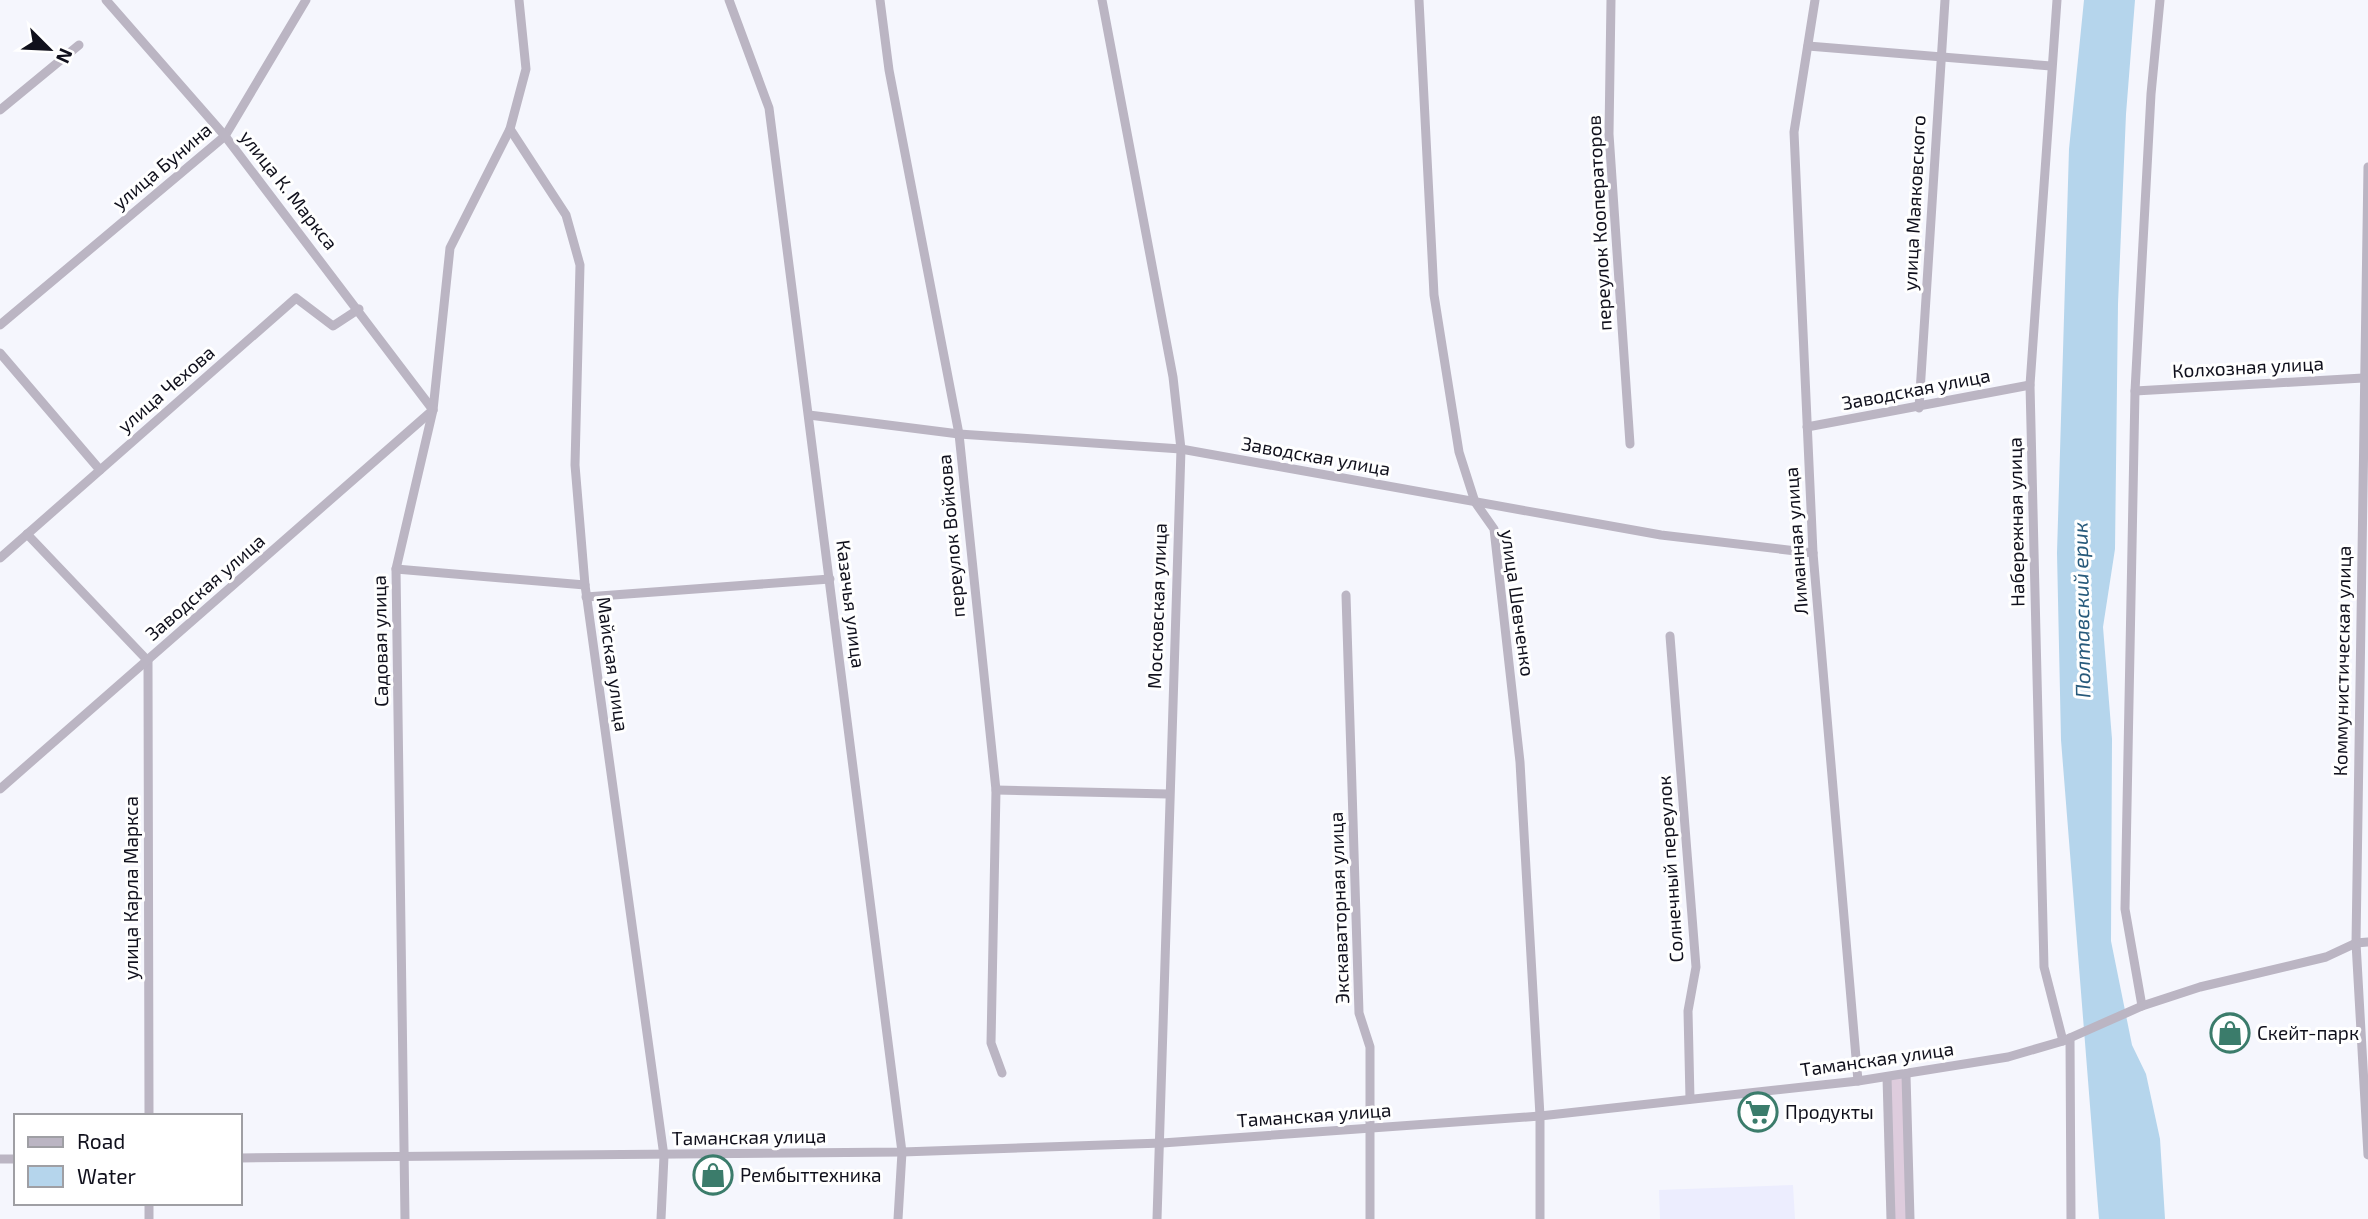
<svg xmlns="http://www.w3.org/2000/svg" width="2368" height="1219" viewBox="0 0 2368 1219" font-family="'Exo 2',sans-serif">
  <rect width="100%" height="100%" fill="#f5f6fd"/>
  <polygon fill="#ecedfe" points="1793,1185 1795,1219 1660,1219 1659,1190"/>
  <polygon fill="#deccdd" points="1904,1077 1908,1219 1892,1219 1889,1079"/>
  <polygon fill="#b5d5ec" points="2084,0 2135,0 2126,114 2118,304 2115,549 2103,627 2112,739 2111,941 2132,1045 2146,1074 2160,1139 2165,1219 2099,1219 2061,740 2057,553 2069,149"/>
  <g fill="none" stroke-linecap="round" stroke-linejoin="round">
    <g stroke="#bbb5c3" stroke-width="9">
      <polyline points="729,0 769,108 902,1152 898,1219"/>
      <polyline points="880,0 889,70 959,434 996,790 991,1043 1002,1073"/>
      <polyline points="1102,0 1173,377 1181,449 1157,1219"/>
      <polyline points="1419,0 1434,295 1459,452 1475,502 1494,529 1520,762 1540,1116 1540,1219"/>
      <polyline points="1611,0 1609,134 1630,444"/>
      <polyline points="1815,0 1794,132 1813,553 1858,1081"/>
      <polyline points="2057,0 2030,385 2044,967 2063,1041"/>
      <polyline points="1808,46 2051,66"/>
      <polyline points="0,110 79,45"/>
      <polyline points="510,129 566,215 580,265 575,465 585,585 664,1156 661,1219"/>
      <polyline points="2368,167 2356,943 2368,1155"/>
      <polyline points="0,325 225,136 306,0"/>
      <polyline points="0,353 100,470"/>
      <polyline points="2135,391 2363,378"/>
      <polyline points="1919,408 1945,0"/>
      <polyline points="809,415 959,434 1181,449 1661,535 1813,553"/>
      <polyline points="1807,427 2030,385"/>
      <polyline points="27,534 148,661 149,1116"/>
      <polyline points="0,558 296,298 333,326 359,309"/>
      <polyline points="396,569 585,585"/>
      <polyline points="1346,595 1359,1013 1370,1047 1370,1219"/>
      <polyline points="586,597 830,579"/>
      <polyline points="1670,636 1696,967 1688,1011 1690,1099"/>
      <polyline points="0,789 433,410 225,136 106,0"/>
      <polyline points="996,790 1168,794"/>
      <polyline points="2142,1006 2125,909 2135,391 2151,94 2160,0"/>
      <polyline points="2070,1038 2071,1219"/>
      <polyline points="1906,1075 1910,1219"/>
      <polyline points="1887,1077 1891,1219"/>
      <polyline points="240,1158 902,1152 1162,1143 1540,1116 1858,1081 2008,1057 2063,1041 2142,1006 2200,987 2326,957 2356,943 2368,942"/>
      <polyline points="0,1159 16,1159"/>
      <polyline points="149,1219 149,1203"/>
      <polyline points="405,1219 396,569 433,410 450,248 510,129 526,69 519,0"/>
    </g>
  </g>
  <defs>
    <g id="shop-ring" transform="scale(2.0125)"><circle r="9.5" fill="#fff" stroke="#3b7c6b" stroke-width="1.5"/><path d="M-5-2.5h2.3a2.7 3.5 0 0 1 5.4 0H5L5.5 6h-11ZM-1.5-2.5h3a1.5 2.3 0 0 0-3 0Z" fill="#3b7c6b"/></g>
    <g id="supermarket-ring" transform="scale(2.0125)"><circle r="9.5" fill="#fff" stroke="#3b7c6b" stroke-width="1.5"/><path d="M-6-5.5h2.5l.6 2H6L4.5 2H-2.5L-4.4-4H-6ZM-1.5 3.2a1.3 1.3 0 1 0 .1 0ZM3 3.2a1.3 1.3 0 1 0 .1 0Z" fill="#3b7c6b"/></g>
  </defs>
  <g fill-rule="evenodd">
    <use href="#shop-ring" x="2230" y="1033"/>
    <use href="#supermarket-ring" x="1758" y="1112"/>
    <use href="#shop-ring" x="713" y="1175"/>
  </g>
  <g text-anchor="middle" stroke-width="6" stroke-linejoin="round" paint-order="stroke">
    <g font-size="19" fill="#10101c" stroke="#fff">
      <text transform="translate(162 166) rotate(-40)" y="7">улица Бунина</text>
      <text transform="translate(289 190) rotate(52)" y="7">улица К. Маркса</text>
      <text transform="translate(1914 203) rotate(-87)" y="7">улица Маяковского</text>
      <text transform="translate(1599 223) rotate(-93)" y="7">переулок Кооператоров</text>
      <text transform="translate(2248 367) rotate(-3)" y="7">Колхозная улица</text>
      <text transform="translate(166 389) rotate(-41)" y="7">улица Чехова</text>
      <text transform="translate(1916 389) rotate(-11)" y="7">Заводская улица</text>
      <text transform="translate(1316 456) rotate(10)" y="7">Заводская улица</text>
      <text transform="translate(2016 522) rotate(-91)" y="7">Набережная улица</text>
      <text transform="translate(951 536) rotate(-95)" y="7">переулок Войкова</text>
      <text transform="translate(1796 541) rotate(-94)" y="7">Лиманная улица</text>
      <text transform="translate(205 587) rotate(-41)" y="7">Заводская улица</text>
      <text transform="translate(1518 603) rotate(82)" y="7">улица Шевченко</text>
      <text transform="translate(851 604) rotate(83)" y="7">Казачья улица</text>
      <text transform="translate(1157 606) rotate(-88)" y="7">Московская улица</text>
      <text transform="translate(380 641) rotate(-91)" y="7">Садовая улица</text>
      <text transform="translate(2342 661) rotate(-89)" y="7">Коммунистическая улица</text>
      <text transform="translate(613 664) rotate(82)" y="7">Майская улица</text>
      <text transform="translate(1670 869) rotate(-94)" y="7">Солнечный переулок</text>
      <text transform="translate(131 888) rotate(-90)" y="7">улица Карла Маркса</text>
      <text transform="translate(1339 908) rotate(-92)" y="7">Экскаваторная улица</text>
      <text transform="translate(1877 1059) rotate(-8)" y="7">Таманская улица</text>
      <text transform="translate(1314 1115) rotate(-4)" y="7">Таманская улица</text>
      <text transform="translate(749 1137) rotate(-1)" y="7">Таманская улица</text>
    </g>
    <g font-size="19" fill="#10101c" stroke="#fff" text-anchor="start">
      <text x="2257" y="1040">Скейт-парк</text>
      <text x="1785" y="1119">Продукты</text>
      <text x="740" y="1182">Рембыттехника</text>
    </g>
    <g font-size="21" font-style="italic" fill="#275a7b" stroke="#fff">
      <text transform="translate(2082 610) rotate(-91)" y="7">Полтавский ерик</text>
    </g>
  </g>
  <rect x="14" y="1114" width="228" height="91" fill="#ffffff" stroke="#9f9fa4" stroke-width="2"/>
  <rect x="28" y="1137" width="35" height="10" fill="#bbb5c3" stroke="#9f9fa4" stroke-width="2"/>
  <text x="77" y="1149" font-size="21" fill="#10101c">Road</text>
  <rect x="28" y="1166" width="35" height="21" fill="#b5d5ec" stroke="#9f9fa4" stroke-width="2"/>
  <text x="77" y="1184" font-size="21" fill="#10101c">Water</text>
  <g transform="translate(49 49) rotate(114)" stroke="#ffffff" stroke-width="5" paint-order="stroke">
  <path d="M0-5L12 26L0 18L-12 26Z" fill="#10101c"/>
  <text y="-10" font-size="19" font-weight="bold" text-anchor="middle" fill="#10101c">N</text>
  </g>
</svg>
